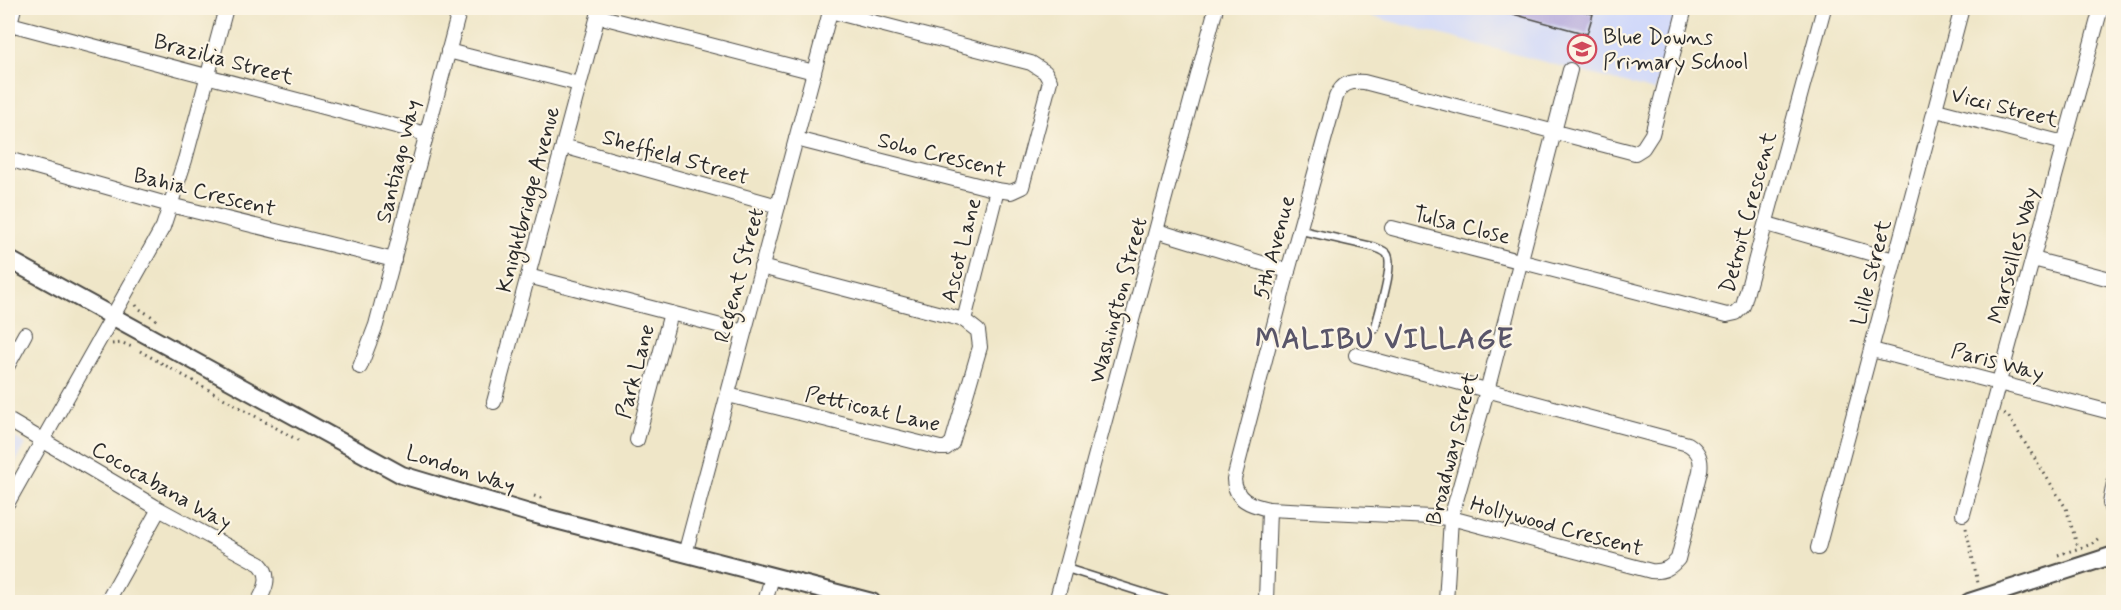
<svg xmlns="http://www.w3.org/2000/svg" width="2121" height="610" viewBox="0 0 2121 610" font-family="Mynerve,sans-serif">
  <rect width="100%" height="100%" fill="#fcf5e5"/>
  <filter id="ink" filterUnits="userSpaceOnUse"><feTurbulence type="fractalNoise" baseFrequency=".0167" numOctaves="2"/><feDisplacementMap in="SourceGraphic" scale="12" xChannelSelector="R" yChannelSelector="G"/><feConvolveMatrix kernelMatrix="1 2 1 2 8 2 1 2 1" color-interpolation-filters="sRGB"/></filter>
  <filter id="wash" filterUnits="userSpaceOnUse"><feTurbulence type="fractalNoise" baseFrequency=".008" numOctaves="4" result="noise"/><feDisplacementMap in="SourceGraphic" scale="24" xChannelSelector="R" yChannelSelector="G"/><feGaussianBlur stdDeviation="1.35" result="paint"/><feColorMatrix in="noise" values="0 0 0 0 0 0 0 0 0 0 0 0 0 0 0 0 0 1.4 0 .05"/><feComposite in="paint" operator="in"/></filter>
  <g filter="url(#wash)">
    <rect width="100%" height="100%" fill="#efe6c8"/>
    <g fill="#d1d9f9">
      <polygon points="1340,8 1678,8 1655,91"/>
      <polygon points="8,434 26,444 8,476"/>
    </g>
    <g id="blocks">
      <g fill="#afa4dd">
        <polygon points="1491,8 1514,8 1512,14"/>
        <polygon points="1515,8 1583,8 1585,12 1593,14 1587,34 1513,14"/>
      </g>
    </g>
  </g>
  <g filter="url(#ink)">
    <use href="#blocks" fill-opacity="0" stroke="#484743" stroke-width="1.5"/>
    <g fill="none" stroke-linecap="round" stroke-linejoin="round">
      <g stroke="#484743" stroke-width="10">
        <g id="service">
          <path d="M 1299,230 L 1374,247 C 1378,249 1384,250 1387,254 C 1395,265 1378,314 1375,329"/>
          <polyline points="1065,568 1173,602"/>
        </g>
      </g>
      <g stroke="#484743" stroke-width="16">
        <g id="minor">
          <polyline points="598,16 814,72"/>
          <polyline points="10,24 426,134"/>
          <polyline points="8,31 14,8"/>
          <polyline points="448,51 579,84"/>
          <polyline points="1936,110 2064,143"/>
          <polyline points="796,139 997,190 1011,192 1022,187 1050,81 1045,72 1031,63 830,11"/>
          <polyline points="563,146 778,206"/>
          <polyline points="8,159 170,205 394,260"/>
          <polyline points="1767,224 1894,260"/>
          <polyline points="1392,228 1727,315 1736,313 1743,306 1824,8"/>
          <polyline points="1157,231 1288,271"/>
          <polyline points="2033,259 2114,280"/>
          <polyline points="528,276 744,332"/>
          <polyline points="964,320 997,190"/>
          <polyline points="1872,350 2114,413"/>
          <path d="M 1356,355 L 1688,444 C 1699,451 1702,459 1700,471 L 1678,559 C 1670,568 1664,572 1651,571 L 1451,518 L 1269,509 C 1250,505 1235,500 1234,479 L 1288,271 L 1336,97 C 1342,83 1350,81 1364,82 L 1635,153 L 1643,148 L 1652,134 L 1685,8"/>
          <polyline points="8,365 25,334"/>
          <polyline points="360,367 376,325 460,8"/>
          <polyline points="728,395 940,448 946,448 952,443 980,347 978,331 964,320 761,267"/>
          <polyline points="494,402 600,8"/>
          <path d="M 8,420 L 159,509 L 260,564 C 272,576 265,590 258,602"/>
          <polyline points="637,440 671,313"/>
          <polyline points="2114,483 2110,503 2114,519"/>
          <polyline points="8,502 163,227 185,160 226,8"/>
          <polyline points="1963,514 2101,8"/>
          <polyline points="1818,548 1962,8"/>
          <polyline points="685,554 831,8"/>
          <polyline points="1266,601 1269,509"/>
          <polyline points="107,602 159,509"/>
          <polyline points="765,602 772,577"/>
          <polyline points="1056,602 1216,8"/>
          <polyline points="1446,602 1451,518 1487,391 1570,70"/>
        </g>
      </g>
      <g stroke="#484743" stroke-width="20">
        <g id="tertiary">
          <polyline points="8,259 402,475 529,513 872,602"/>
          <polyline points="1969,602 2114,555"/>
        </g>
      </g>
      <g stroke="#484743" stroke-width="3" stroke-dasharray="1.5 4.5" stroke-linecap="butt">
        <polyline points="8,240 15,244"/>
        <polyline points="136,305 138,308 151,316 159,322"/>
        <polyline points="112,344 123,343 134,348"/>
        <polyline points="140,351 301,442"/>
        <polyline points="2004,414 2008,416 2066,508 2078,548"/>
        <polyline points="534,496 544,499"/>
        <polyline points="1966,528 1978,583"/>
        <polyline points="2058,555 2092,544 2101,536"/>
      </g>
      <use href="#service" stroke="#fff" stroke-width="7"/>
      <use href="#minor" stroke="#fff" stroke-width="14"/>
      <use href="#tertiary" stroke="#fff" stroke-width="16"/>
    </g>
  </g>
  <defs>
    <g id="school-ring" transform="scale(1.5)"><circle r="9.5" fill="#fcf5e5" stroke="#d1495b" stroke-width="1.5"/><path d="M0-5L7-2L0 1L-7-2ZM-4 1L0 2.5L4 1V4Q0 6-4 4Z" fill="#d1495b"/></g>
  </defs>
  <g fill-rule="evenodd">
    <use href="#school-ring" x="1582" y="49"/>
  </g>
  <g text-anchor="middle" stroke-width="4.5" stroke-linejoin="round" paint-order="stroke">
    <g font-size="22" fill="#2b2b2b" stroke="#fcf5e5" text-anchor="start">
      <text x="1603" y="44">Blue Downs<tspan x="1603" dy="25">Primary School</tspan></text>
    </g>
    <g font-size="22" fill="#2b2b2b" stroke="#fcf5e5">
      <text transform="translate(224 58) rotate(15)" y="8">Brazilia Street</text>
      <text transform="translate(2005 106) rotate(14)" y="8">Vicci Street</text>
      <text transform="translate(942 154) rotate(14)" y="8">Soho Crescent</text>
      <text transform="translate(676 156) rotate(16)" y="8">Sheffield Street</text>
      <text transform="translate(397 161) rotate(-76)" y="8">Santiago Way</text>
      <text transform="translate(205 191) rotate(14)" y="8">Bahia Crescent</text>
      <text transform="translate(527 199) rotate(-75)" y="8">Knightbridge Avenue</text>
      <text transform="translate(1747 212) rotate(-75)" y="8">Detroit Crescent</text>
      <text transform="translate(1462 224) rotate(14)" y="8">Tulsa Close</text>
      <text transform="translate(1273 247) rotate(-75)" y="8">5th Avenue</text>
      <text transform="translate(960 250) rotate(-76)" y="8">Ascot Lane</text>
      <text transform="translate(2012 255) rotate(-75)" y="8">Marseilles Way</text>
      <text transform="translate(1870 272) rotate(-76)" y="8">Lille Street</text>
      <text transform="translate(738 275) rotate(-75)" y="8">Regent Street</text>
      <text transform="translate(1117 300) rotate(-75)" y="8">Washington Street</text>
      <text transform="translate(1998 361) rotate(15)" y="8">Paris Way</text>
      <text transform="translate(634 371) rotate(-75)" y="8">Park Lane</text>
      <text transform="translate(873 408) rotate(13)" y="8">Petticoat Lane</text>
      <text transform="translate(1451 448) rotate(-76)" y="8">Broadway Street</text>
      <text transform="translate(461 468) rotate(18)" y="8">London Way</text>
      <text transform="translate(162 485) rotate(30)" y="8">Cococabana Way</text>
      <text transform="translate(1557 525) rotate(15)" y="8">Hollywood Crescent</text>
    </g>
    <g font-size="28" font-weight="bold" letter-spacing="1.5" fill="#595569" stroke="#fcf5e5">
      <text x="1385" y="348">MALIBU VILLAGE</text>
    </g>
  </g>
  <rect width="2121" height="610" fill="none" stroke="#fcf5e5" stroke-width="30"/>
</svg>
